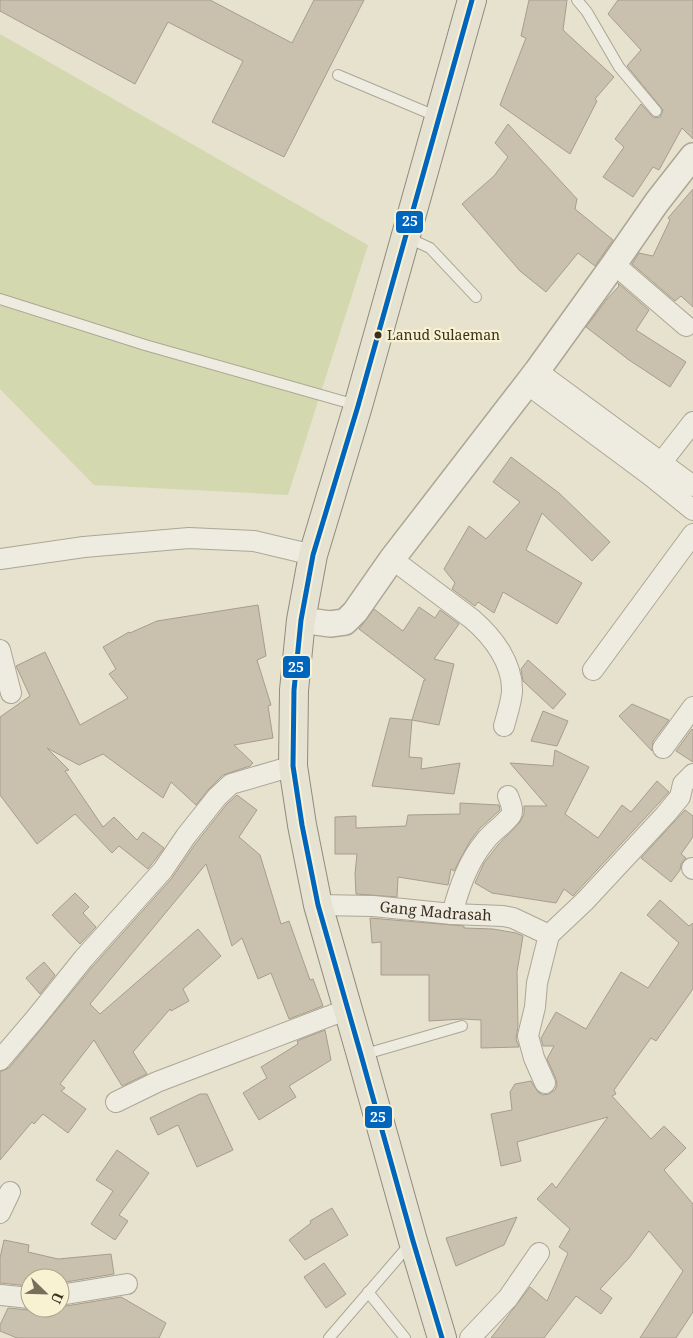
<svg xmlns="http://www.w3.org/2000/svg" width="693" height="1338" viewBox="0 0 693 1338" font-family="'Noto Serif',serif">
  <rect width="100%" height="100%" fill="#e6e2ce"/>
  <polygon fill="#d3d8af" points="0,34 368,245 288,495 94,485 0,389"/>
  <g fill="#cac0ae" stroke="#a79d8d">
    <polygon points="0,0 210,0 292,43 314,0 364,0 284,157 212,122 243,61 168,22 135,84 0,11"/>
    <polygon points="529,0 567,0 563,30 614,77 595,99 597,101 570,154 500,105 526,38 521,36"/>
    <polygon points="618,0 693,0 693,139 682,128 659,170 653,167 633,197 603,177 624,147 615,139 641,104 654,118 660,117 663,110 627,66 641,50 608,14"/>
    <polygon points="508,124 577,199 575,209 613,240 595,266 578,253 546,292 520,271 462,204 494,176 508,157 495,143"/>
    <polygon points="693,189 693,307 681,296 675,301 632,264 639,253 653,256 670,220 668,218"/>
    <polygon points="618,283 649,310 636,330 686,362 670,387 629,360 586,327 607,299 619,286"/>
    <polygon points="511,457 559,493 610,542 592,561 542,513 526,550 582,583 557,624 503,592 494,613 478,602 475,606 452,589 455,583 444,569 469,526 486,539 520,502 493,482"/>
    <polygon points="258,605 266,656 257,660 271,705 268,706 273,738 234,745 253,763 250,766 223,775 208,790 196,805 171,782 163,798 103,754 79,765 47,748 69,770 65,771 103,827 114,817 137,840 143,832 164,848 148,869 119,846 112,853 75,814 37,844 0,795 0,717 30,696 16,666 45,652 80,725 128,698 109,674 116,669 103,647 129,632 130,633 157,621"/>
    <polygon points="419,607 435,618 440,610 459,624 434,659 454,664 439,725 412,720 424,680 426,680 359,629 374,609 403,631"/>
    <polygon points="528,660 566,694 553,709 523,681 521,669"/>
    <polygon points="632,704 669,720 653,741 652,751 619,716"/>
    <polygon points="543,711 568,721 557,746 531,741"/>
    <polygon points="390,718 412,720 409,757 422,758 421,769 460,763 454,794 372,786"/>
    <polygon points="692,729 693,730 693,762 676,751"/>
    <polygon points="555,750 589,767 565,814 598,838 622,805 631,812 657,781 669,792 573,896 564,889 556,903 492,893 475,883 484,863 498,845 520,822 524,814 524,806 547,806 510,763 553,766"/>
    <polygon points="237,795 257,810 239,837 260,855 281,924 289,921 310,980 313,979 323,1006 289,1019 271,973 258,979 242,938 232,946 206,864 90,1004 100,1014 198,929 221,956 183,989 189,1001 171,1011 170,1009 133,1052 147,1074 122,1086 94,1040 60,1084 65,1088 61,1091 86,1109 68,1133 43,1114 34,1124 32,1122 0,1160 0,1072 9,1068 93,966 172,878 196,843 226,805"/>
    <polygon points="460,803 499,805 500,810 480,828 470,841 454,871 451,869 448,885 398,877 397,897 356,894 355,874 357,854 335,854 335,817 356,816 356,828 406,826 408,815 460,814"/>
    <polygon points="685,810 693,816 693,837 681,854 686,858 681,864 680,870 671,882 641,858"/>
    <polygon points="75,893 89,907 83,913 96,927 80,944 52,915"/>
    <polygon points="660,900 689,926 693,923 693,989 656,1041 651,1038 614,1090 616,1094 612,1096 651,1139 664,1126 686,1148 664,1170 693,1204 693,1312 676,1338 640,1338 683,1271 649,1231 629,1258 600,1289 612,1298 601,1314 576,1296 544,1338 491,1338 530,1287 547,1301 568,1253 559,1247 570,1229 537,1199 552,1183 556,1188 608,1117 517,1142 521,1161 501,1166 491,1114 512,1110 510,1092 515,1084 531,1081 538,1092 543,1095 549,1094 555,1090 557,1085 556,1079 547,1059 554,1046 543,1046 541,1038 556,1012 586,1029 621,972 648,988 679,943 647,915"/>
    <polygon points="370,918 464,926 464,928 493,929 516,933 523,936 517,972 518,1026 516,1039 519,1047 481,1048 481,1020 463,1019 429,1021 429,975 381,975 381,942 372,943"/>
    <polygon points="44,962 55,975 40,994 26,978"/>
    <polygon points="325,1030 331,1060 289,1086 296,1097 259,1120 243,1093 267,1078 261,1067 298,1044 297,1041"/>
    <polygon points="200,1094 207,1094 233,1150 197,1167 178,1125 158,1135 150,1118"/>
    <polygon points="117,1150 149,1173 119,1215 128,1221 115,1240 91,1224 113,1191 96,1180"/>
    <polygon points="332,1208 348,1235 305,1260 289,1240 311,1223 310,1221"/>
    <polygon points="517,1217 504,1245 456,1266 446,1238"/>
    <polygon points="4,1240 29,1245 28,1252 58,1259 111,1254 114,1274 60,1283 60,1278 30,1278 30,1286 0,1283 0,1258"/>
    <polygon points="324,1263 346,1294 326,1308 304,1277"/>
    <polygon points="121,1297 166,1323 159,1338 17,1338 0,1331 0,1325 8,1308 29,1310 36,1308 60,1308 60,1307"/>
  </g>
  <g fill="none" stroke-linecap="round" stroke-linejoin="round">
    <g stroke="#aca696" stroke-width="12">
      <g id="service">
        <polyline points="577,0 587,12 619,67 656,111"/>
        <polyline points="338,75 438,117"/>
        <polyline points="406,237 430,248 476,297"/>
        <polyline points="0,299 145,345 356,405"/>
        <polyline points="362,1055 462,1026"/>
        <polyline points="368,1292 405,1338"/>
        <polyline points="329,1338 410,1244"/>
      </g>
    </g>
    <g stroke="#aca696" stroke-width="22">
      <g id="minor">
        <polyline points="614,264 686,326"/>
        <polyline points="537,371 693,486"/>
        <polyline points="527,384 651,476 693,510"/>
        <polyline points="654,472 693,422"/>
        <polyline points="0,559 84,547 189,538 254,541 313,555"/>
        <path d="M 392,559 L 472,619 C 493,637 513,663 512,692 C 511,703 507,715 504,726"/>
        <polyline points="0,650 11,693"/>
        <polyline points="593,670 693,534"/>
        <polyline points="663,748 693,707"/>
        <polyline points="692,868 693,869"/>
        <path id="s1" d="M 318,905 L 373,906 L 452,914 L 503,916 L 513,918 L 549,935"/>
        <path d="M 452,914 C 459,888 468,861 486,840 C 493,831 505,824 511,815 C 514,809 510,802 508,796"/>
        <polyline points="0,1060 35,1019 84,958 163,870 186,836 217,797 231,784 293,766"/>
        <polyline points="545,1083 534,1058 528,1036 535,1007 537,983 549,935 585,901 665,815 680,797 683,784 693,774"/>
        <polyline points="116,1102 157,1082 348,1009"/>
        <polyline points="0,1213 10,1192"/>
        <polyline points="0,1295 30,1298"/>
        <polyline points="60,1295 127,1284"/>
        <polyline points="470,1338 508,1298 539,1253"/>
      </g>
    </g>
    <g stroke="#aca696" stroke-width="28">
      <polyline id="tertiary" points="301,620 330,624 345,622 355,612 392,559 537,371 614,264 657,202 693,156"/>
    </g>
    <g stroke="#918b7d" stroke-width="30">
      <polyline id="primary" points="442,1338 413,1241 361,1055 318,905 302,825 293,766 294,690 301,620 313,555 358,406 472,0"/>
    </g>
    <use href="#service" stroke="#eeebe0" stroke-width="10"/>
    <use href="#minor" stroke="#eeebe0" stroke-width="20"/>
    <use href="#tertiary" stroke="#eeebe0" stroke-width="25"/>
    <use href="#primary" stroke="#e6e2d1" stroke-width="28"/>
    <g stroke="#f8f2d3" stroke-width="9">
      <polyline id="bus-1" points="442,1338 413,1241 361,1055 318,905 302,825 293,766 294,690 301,620 313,555 358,406 472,0"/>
    </g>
    <use href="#bus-1" stroke="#0065bd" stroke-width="5"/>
  </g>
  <circle fill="#3c2f1d" stroke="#f8f2d3" stroke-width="2" cx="378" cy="335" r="4.5"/>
  <g text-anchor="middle" stroke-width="4.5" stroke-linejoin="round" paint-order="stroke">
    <g font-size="14" fill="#3c2f1d" stroke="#f8f2d3" text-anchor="start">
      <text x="387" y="340">Lanud Sulaeman</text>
    </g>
    <g font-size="15" fill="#3c2f1d" stroke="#f8f2d3">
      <text dy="5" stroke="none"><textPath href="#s1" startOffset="118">Gang Madrasah</textPath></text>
    </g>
  </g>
  <g stroke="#f8f2d3" stroke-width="2">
    <rect x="395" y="210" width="29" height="24" rx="5" fill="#0065bd"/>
    <rect x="282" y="655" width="29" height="24" rx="5" fill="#0065bd"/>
    <rect x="364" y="1105" width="29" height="24" rx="5" fill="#0065bd"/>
  </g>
  <g font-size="14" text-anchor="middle" font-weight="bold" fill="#fff">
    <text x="410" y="226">25</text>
    <text x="296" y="672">25</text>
    <text x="378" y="1122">25</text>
  </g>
  <g transform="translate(45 1293) rotate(113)"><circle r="24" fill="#f8f2d3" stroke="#ada48a"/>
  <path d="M0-4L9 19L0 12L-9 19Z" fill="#786e5b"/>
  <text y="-8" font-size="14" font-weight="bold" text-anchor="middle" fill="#3c2f1d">U</text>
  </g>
</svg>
